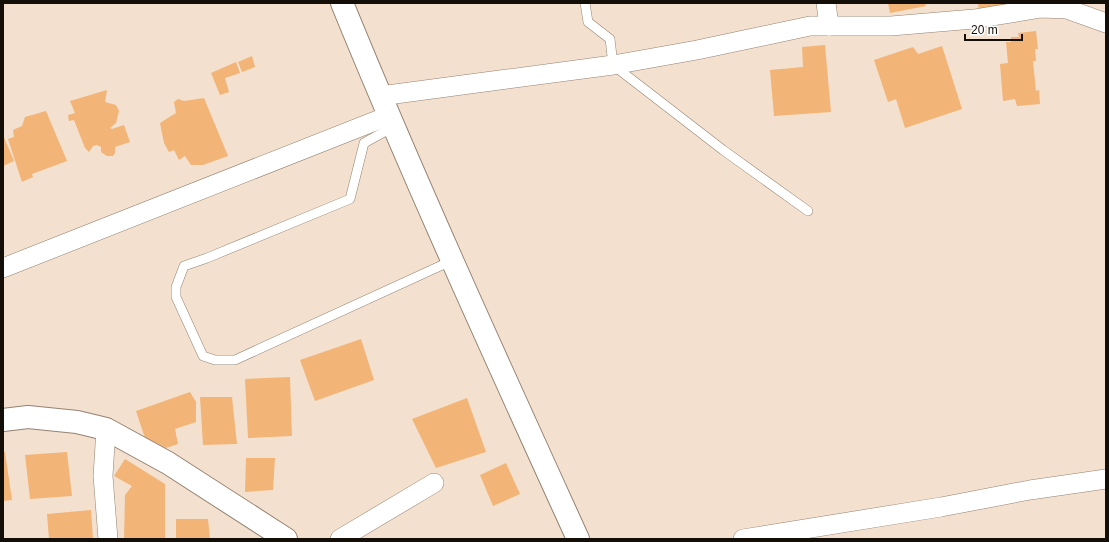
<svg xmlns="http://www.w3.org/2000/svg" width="1109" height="542" viewBox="0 0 1109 542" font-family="Helvetica,sans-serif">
  <rect width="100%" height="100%" fill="#f4e0ce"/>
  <g fill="#f2b477">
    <polygon points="888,3 925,3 926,6 890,13"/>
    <polygon points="978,3 1010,3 1011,8 979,12"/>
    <polygon points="1036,31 1038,49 1035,49 1036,61 1033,61 1036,91 1039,90 1040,104 1017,106 1015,99 1003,101 1000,64 1008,63 1006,42 1011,42 1011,37 1019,37 1018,33"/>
    <polygon points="825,45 831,112 774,116 770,70 803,67 802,47"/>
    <polygon points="942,46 962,109 905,128 896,99 888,102 874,60 913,47 918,54"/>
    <polygon points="252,56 255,67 242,72 238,62"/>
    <polygon points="236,62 240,73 225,78 229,92 220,95 211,73"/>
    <polygon points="107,90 105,102 116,105 119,111 116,123 110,128 112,129 124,125 130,142 115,147 115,153 113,156 107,156 101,152 101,147 97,145 93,146 89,152 85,148 74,120 69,121 68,115 75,113 70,101"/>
    <polygon points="204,98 228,156 203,165 191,165 185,156 179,160 174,150 169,152 164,143 160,123 176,113 174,102 178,99 184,101"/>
    <polygon points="46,111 67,161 32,174 33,177 22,182 8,139 14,137 13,130 22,126 25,117"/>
    <polygon points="3,135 14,161 3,166"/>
    <polygon points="361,339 374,380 315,401 300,360"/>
    <polygon points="290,377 292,436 248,438 245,379"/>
    <polygon points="190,392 196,402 196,422 175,429 178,444 166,448 145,438 136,411"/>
    <polygon points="200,397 232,397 237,444 203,445"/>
    <polygon points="467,398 486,452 436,468 412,419"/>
    <polygon points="3,452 5,452 12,500 3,501"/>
    <polygon points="67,452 72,496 30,499 25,455"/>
    <polygon points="246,458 275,458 273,490 245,492"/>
    <polygon points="125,459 165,484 165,539 124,539 125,495 132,486 114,476"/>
    <polygon points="506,463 520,494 493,506 480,475"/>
    <polygon points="91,510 93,539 49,539 47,514"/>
    <polygon points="176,519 208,519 210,539 176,539"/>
  </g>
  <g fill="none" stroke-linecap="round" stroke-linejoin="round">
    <g stroke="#948272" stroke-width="10">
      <g id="service">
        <polyline points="585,3 588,22 610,39 613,65 723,150 808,211"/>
        <polyline points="393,127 364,143 350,199 207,258 184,266 176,287 176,297 203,356 215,360 235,360 451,261"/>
      </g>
    </g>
    <g stroke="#948272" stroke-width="20">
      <g id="minor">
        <polyline points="826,3 829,26"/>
        <polyline points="380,96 613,65 697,50 810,26 891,26 974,19 1041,8 1067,9 1106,23"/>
        <polyline points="3,268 388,116"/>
        <polyline points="106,429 103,476 108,539"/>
        <polyline points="340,539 434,483"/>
        <polyline points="743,539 941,507 1030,490 1106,479"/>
      </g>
    </g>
    <g stroke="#948272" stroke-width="24">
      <g id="tertiary">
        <path d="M 342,3 C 416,184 497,361 578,539"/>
        <polyline points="3,420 28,417 77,422 106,429 168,463 286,539"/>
      </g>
    </g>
    <use href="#service" stroke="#fff" stroke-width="9"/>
    <use href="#minor" stroke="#fff" stroke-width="19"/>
    <use href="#tertiary" stroke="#fff" stroke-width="22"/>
  </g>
  <rect width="1109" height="542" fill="none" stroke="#140e08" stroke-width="8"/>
  <path d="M965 34v6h57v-6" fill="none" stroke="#140e08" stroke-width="2"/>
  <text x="971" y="34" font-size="12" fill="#140e08" stroke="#ffffff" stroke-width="3" paint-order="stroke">20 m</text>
</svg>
